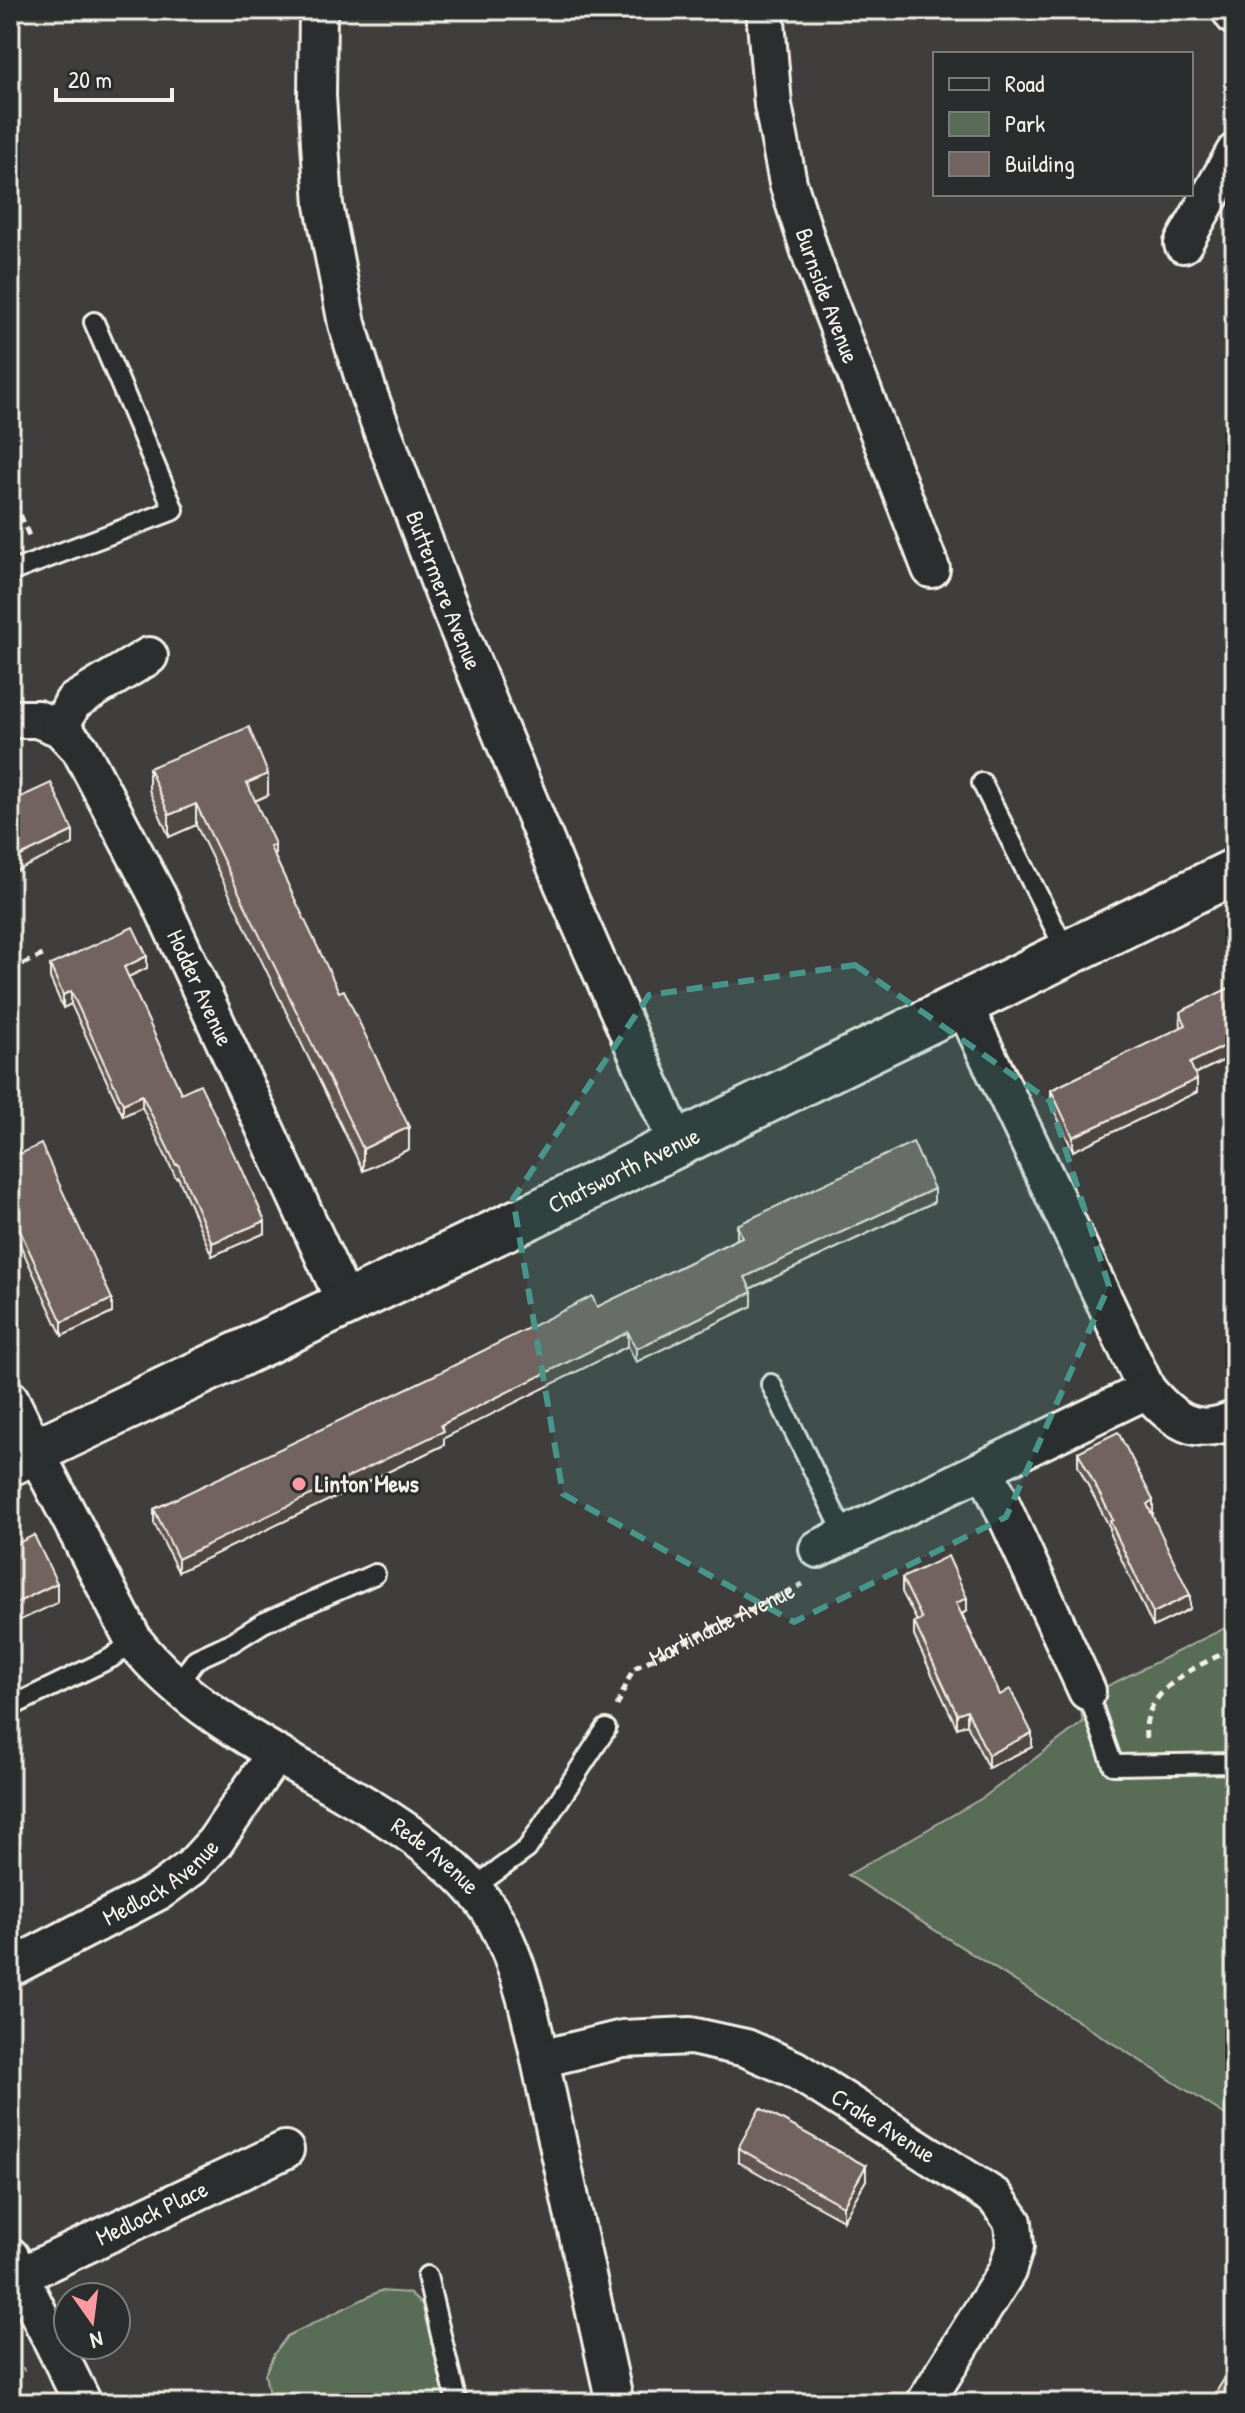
<svg xmlns="http://www.w3.org/2000/svg" width="1245" height="2413" viewBox="0 0 1245 2413" font-family="'Patrick Hand',sans-serif">
  <rect width="100%" height="100%" fill="#403e3d"/>
  <filter id="ink" filterUnits="userSpaceOnUse"><feTurbulence type="fractalNoise" baseFrequency=".0125" numOctaves="2"/><feDisplacementMap in="SourceGraphic" scale="16" xChannelSelector="R" yChannelSelector="G"/><feConvolveMatrix kernelMatrix="1 2 1 2 8 2 1 2 1" color-interpolation-filters="sRGB"/></filter>
  <g filter="url(#ink)">
    <g fill="#586c57" stroke="#a6aea0" stroke-width="2">
      <polygon points="1235,1623 1235,2121 848,1875 984,1797 1083,1722 1079,1700"/>
      <polygon points="380,2291 409,2293 427,2309 449,2403 273,2403 269,2395 265,2374 274,2354 287,2336"/>
    </g>
    <g fill="none" stroke-linecap="round" stroke-linejoin="round">
      <g stroke="#f4f1e8" stroke-width="24">
        <g id="service">
          <polyline points="10,572 174,510 94,322"/>
          <polyline points="982,783 1067,953"/>
          <polyline points="771,1384 846,1537"/>
          <polyline points="176,1686 196,1659 231,1643 263,1623 375,1574"/>
          <polyline points="1087,1691 1113,1765 1235,1763"/>
          <polyline points="10,1707 111,1658 134,1641"/>
          <polyline points="473,1888 527,1849 606,1729"/>
          <polyline points="427,2276 457,2403"/>
        </g>
      </g>
      <g stroke="#f4f1e8" stroke-width="42">
        <g id="minor">
          <path id="s2" d="M 318,10 L 317,96 L 324,205 L 347,324 L 369,395 L 444,594 L 563,884 L 677,1144"/>
          <path id="s3" d="M 765,10 L 773,105 L 788,183 L 814,264 L 931,569"/>
          <polyline points="1230,10 1235,17"/>
          <polyline points="1183,244 1235,152"/>
          <path id="s4" d="M 10,719 L 37,719 L 60,728 L 80,749 L 159,899 L 346,1304"/>
          <polyline points="60,728 73,702 149,656"/>
          <path d="M 963,1004 L 1147,1390 C 1173,1420 1195,1438 1235,1419"/>
          <path id="s5" d="M 10,1399 L 35,1451 L 134,1641 C 209,1736 333,1774 426,1846 C 452,1866 480,1891 496,1921 C 527,1978 537,2049 551,2112 C 573,2209 594,2306 615,2403"/>
          <polyline points="985,1469 1087,1691"/>
          <polyline points="818,1549 1147,1390"/>
          <path id="s6" d="M 10,1968 L 161,1890 L 192,1867 L 215,1842 L 275,1754"/>
          <path id="s7" d="M 540,2059 L 623,2039 L 691,2036 L 746,2048 L 794,2069 L 995,2197 L 1013,2222 L 1015,2246 L 1007,2271 L 925,2403"/>
          <polyline points="10,2256 83,2403"/>
          <path id="s8" d="M 20,2276 L 285,2150"/>
        </g>
      </g>
      <g stroke="#f4f1e8" stroke-width="50">
        <g id="tertiary">
          <path id="s9" d="M 10,1463 L 537,1213 L 1235,871"/>
        </g>
      </g>
      <g stroke="#f4f1e8" stroke-width="5" stroke-dasharray="8 6" stroke-linecap="butt">
        <polyline points="10,489 29,536"/>
        <polyline points="10,970 47,953"/>
        <polyline points="10,1004 13,1010"/>
        <path id="s1" d="M 617,1706 L 633,1669 L 704,1632 L 803,1584"/>
        <path d="M 1146,1739 C 1141,1688 1197,1666 1235,1648"/>
        <polyline points="10,2375 24,2369"/>
      </g>
      <use href="#service" stroke="#2a2d2e" stroke-width="18"/>
      <use href="#minor" stroke="#2a2d2e" stroke-width="36"/>
      <use href="#tertiary" stroke="#2a2d2e" stroke-width="44"/>
    </g>
    <g fill="#625653" stroke="#f4f1e8" stroke-width="2">
      <polygon points="149,768 268,795 255,801 275,857 409,1149 363,1171 196,825 169,837 149,790"/>
      <polygon points="50,965 147,968 128,977 181,1093 265,1233 212,1256 178,1177 176,1178 142,1107 123,1116 71,1004 63,1008 50,978"/>
      <polygon points="1235,985 1235,1055 1195,1074 1197,1092 1073,1151 1051,1104 1051,1090 1181,1028 1180,1012"/>
      <polygon points="10,1134 20,1154 112,1313 62,1336 10,1223"/>
      <polygon points="934,1202 750,1289 752,1306 636,1362 628,1346 444,1438 444,1445 178,1572 154,1523 154,1509 597,1307 737,1239 737,1225"/>
      <polygon points="1078,1452 1153,1514 1152,1515 1190,1609 1153,1627 1110,1535 1110,1528 1078,1466"/>
      <polygon points="902,1578 967,1611 962,1614 1000,1695 1032,1747 988,1768 967,1724 957,1728 914,1636 914,1622 917,1621 902,1592"/>
      <polygon points="738,2148 866,2180 843,2220 738,2162"/>
    </g>
    <g fill="#504643" stroke="#f4f1e8" stroke-width="2">
      <polygon points="268,774 268,795 247,804 247,783"/>
      <polygon points="196,804 196,825 169,837 169,815"/>
      <polygon points="73,831 73,844 10,874 10,861"/>
      <polygon points="275,844 275,866 270,847"/>
      <polygon points="147,956 147,968 124,979 124,967"/>
      <polygon points="71,991 71,1004 63,1008 63,995"/>
      <polygon points="1235,1041 1235,1055 1190,1076 1190,1063"/>
      <polygon points="1197,1079 1197,1092 1073,1151 1073,1137"/>
      <polygon points="142,1095 142,1107 123,1116 123,1104"/>
      <polygon points="409,1127 409,1149 363,1171 363,1149"/>
      <polygon points="934,1189 934,1202 745,1291 745,1277"/>
      <polygon points="265,1221 265,1233 212,1256 212,1243"/>
      <polygon points="752,1292 752,1306 636,1362 636,1349"/>
      <polygon points="112,1299 112,1313 62,1336 62,1322"/>
      <polygon points="628,1332 628,1346 444,1438 444,1445 178,1572 178,1559 441,1425"/>
      <polygon points="1153,1500 1153,1514 1147,1518 1147,1504"/>
      <polygon points="57,1583 57,1603 10,1625 10,1606"/>
      <polygon points="1190,1595 1190,1609 1153,1627 1153,1613"/>
      <polygon points="967,1598 967,1611 956,1617 956,1603"/>
      <polygon points="967,1710 967,1724 957,1728 957,1714"/>
      <polygon points="1032,1733 1032,1747 988,1768 988,1755"/>
      <polygon points="866,2166 866,2180 843,2220 843,2206"/>
    </g>
    <g fill="#726460" stroke="#f4f1e8" stroke-width="2">
      <polygon points="249,727 268,774 247,783 275,844 270,847 339,992 344,990 409,1127 363,1149 196,804 169,815 149,768"/>
      <polygon points="51,783 73,831 10,861 10,802"/>
      <polygon points="133,927 147,956 124,967 181,1093 200,1084 237,1161 238,1160 265,1221 212,1243 178,1164 176,1165 142,1095 123,1104 71,991 63,995 50,965"/>
      <polygon points="1235,985 1235,1041 1190,1063 1197,1079 1073,1137 1051,1090 1186,1025 1180,1012"/>
      <polygon points="10,1134 20,1154 41,1144 112,1299 62,1322 10,1209"/>
      <polygon points="913,1142 934,1189 745,1277 752,1292 636,1349 628,1332 441,1425 444,1431 178,1559 154,1509 439,1373 592,1296 597,1307 742,1237 737,1225"/>
      <polygon points="1118,1432 1153,1500 1147,1504 1190,1595 1153,1613 1110,1521 1113,1520 1078,1452"/>
      <polygon points="34,1535 57,1583 10,1606 10,1547"/>
      <polygon points="948,1556 967,1598 956,1603 1000,1695 1010,1689 1032,1733 988,1755 967,1710 957,1714 914,1622 922,1619 902,1578"/>
      <polygon points="760,2108 866,2166 843,2206 738,2148"/>
      <polygon points="1235,2362 1235,2403 1209,2403"/>
    </g>
  </g>
  <path fill="#48958c" fill-opacity="0.2" stroke="#48958c" stroke-width="6" stroke-dasharray="16 10" stroke-linejoin="round" d="M 855,965 L 1050,1101 L 1109,1286 L 1006,1517 L 794,1622 L 563,1494 L 513,1199 L 649,995 Z"/>
  <circle fill="#ff9aa2" stroke="#2a2d2e" stroke-width="3" cx="299" cy="1484" r="8"/>
  <g text-anchor="middle" stroke-width="6" stroke-linejoin="round" paint-order="stroke">
    <g font-size="24" fill="#f4f1e8" stroke="#2a2d2e">
      <text dy="8" stroke="none"><textPath href="#s3" startOffset="294">Burnside Avenue</textPath></text>
      <text dy="8" stroke="none"><textPath href="#s2" startOffset="600">Buttermere Avenue</textPath></text>
      <text dy="8" stroke="none"><textPath href="#s4" startOffset="348">Hodder Avenue</textPath></text>
      <text dy="8" stroke="none"><textPath href="#s9" startOffset="680">Chatsworth Avenue</textPath></text>
      <text dy="8" stroke="none"><textPath href="#s1" startOffset="140">Martindale Avenue</textPath></text>
      <text dy="8" stroke="none"><textPath href="#s5" startOffset="644">Rede Avenue</textPath></text>
      <text dy="8" stroke="none"><textPath href="#s6" startOffset="174">Medlock Avenue</textPath></text>
      <text dy="8" stroke="none"><textPath href="#s7" startOffset="368">Crake Avenue</textPath></text>
      <text dy="8" stroke="none"><textPath href="#s8" startOffset="146">Medlock Place</textPath></text>
    </g>
    <g font-size="24" font-weight="bold" fill="#f4f1e8" stroke="#2a2d2e" text-anchor="start">
      <text x="315" y="1492">Linton Mews</text>
    </g>
  </g>
  <rect width="1245" height="2413" fill="none" stroke="#2a2d2e" stroke-width="40"/>
  <rect x="20" y="20" width="1205" height="2373" fill="none" stroke="#f4f1e8" stroke-width="3" filter="url(#ink)"/>
  <rect x="933" y="52" width="260" height="144" fill="#2a2d2e" stroke="#7b7b78" stroke-width="2"/>
  <rect x="949" y="78" width="40" height="12" fill="#2a2d2e" stroke="#7b7b78" stroke-width="2"/>
  <text x="1005" y="92" font-size="24" fill="#f4f1e8">Road</text>
  <rect x="949" y="112" width="40" height="24" fill="#586c57" stroke="#7b7b78" stroke-width="2"/>
  <text x="1005" y="132" font-size="24" fill="#f4f1e8">Park</text>
  <rect x="949" y="152" width="40" height="24" fill="#726460" stroke="#7b7b78" stroke-width="2"/>
  <text x="1005" y="172" font-size="24" fill="#f4f1e8">Building</text>
  <g transform="translate(92 2321) rotate(166)"><circle r="38" fill="#2a2d2e" stroke="#7b7b78" stroke-width="2"/>
  <path d="M0-6L14 30L0 20L-14 30Z" fill="#ff9aa2"/>
  <text y="-12" font-size="22" font-weight="bold" text-anchor="middle" fill="#f4f1e8">N</text>
  </g>
  <path d="M56 88v12h116v-12" fill="none" stroke="#f4f1e8" stroke-width="4"/>
  <text x="68" y="88" font-size="24" fill="#f4f1e8" stroke="#2a2d2e" stroke-width="6" paint-order="stroke">20 m</text>
</svg>
